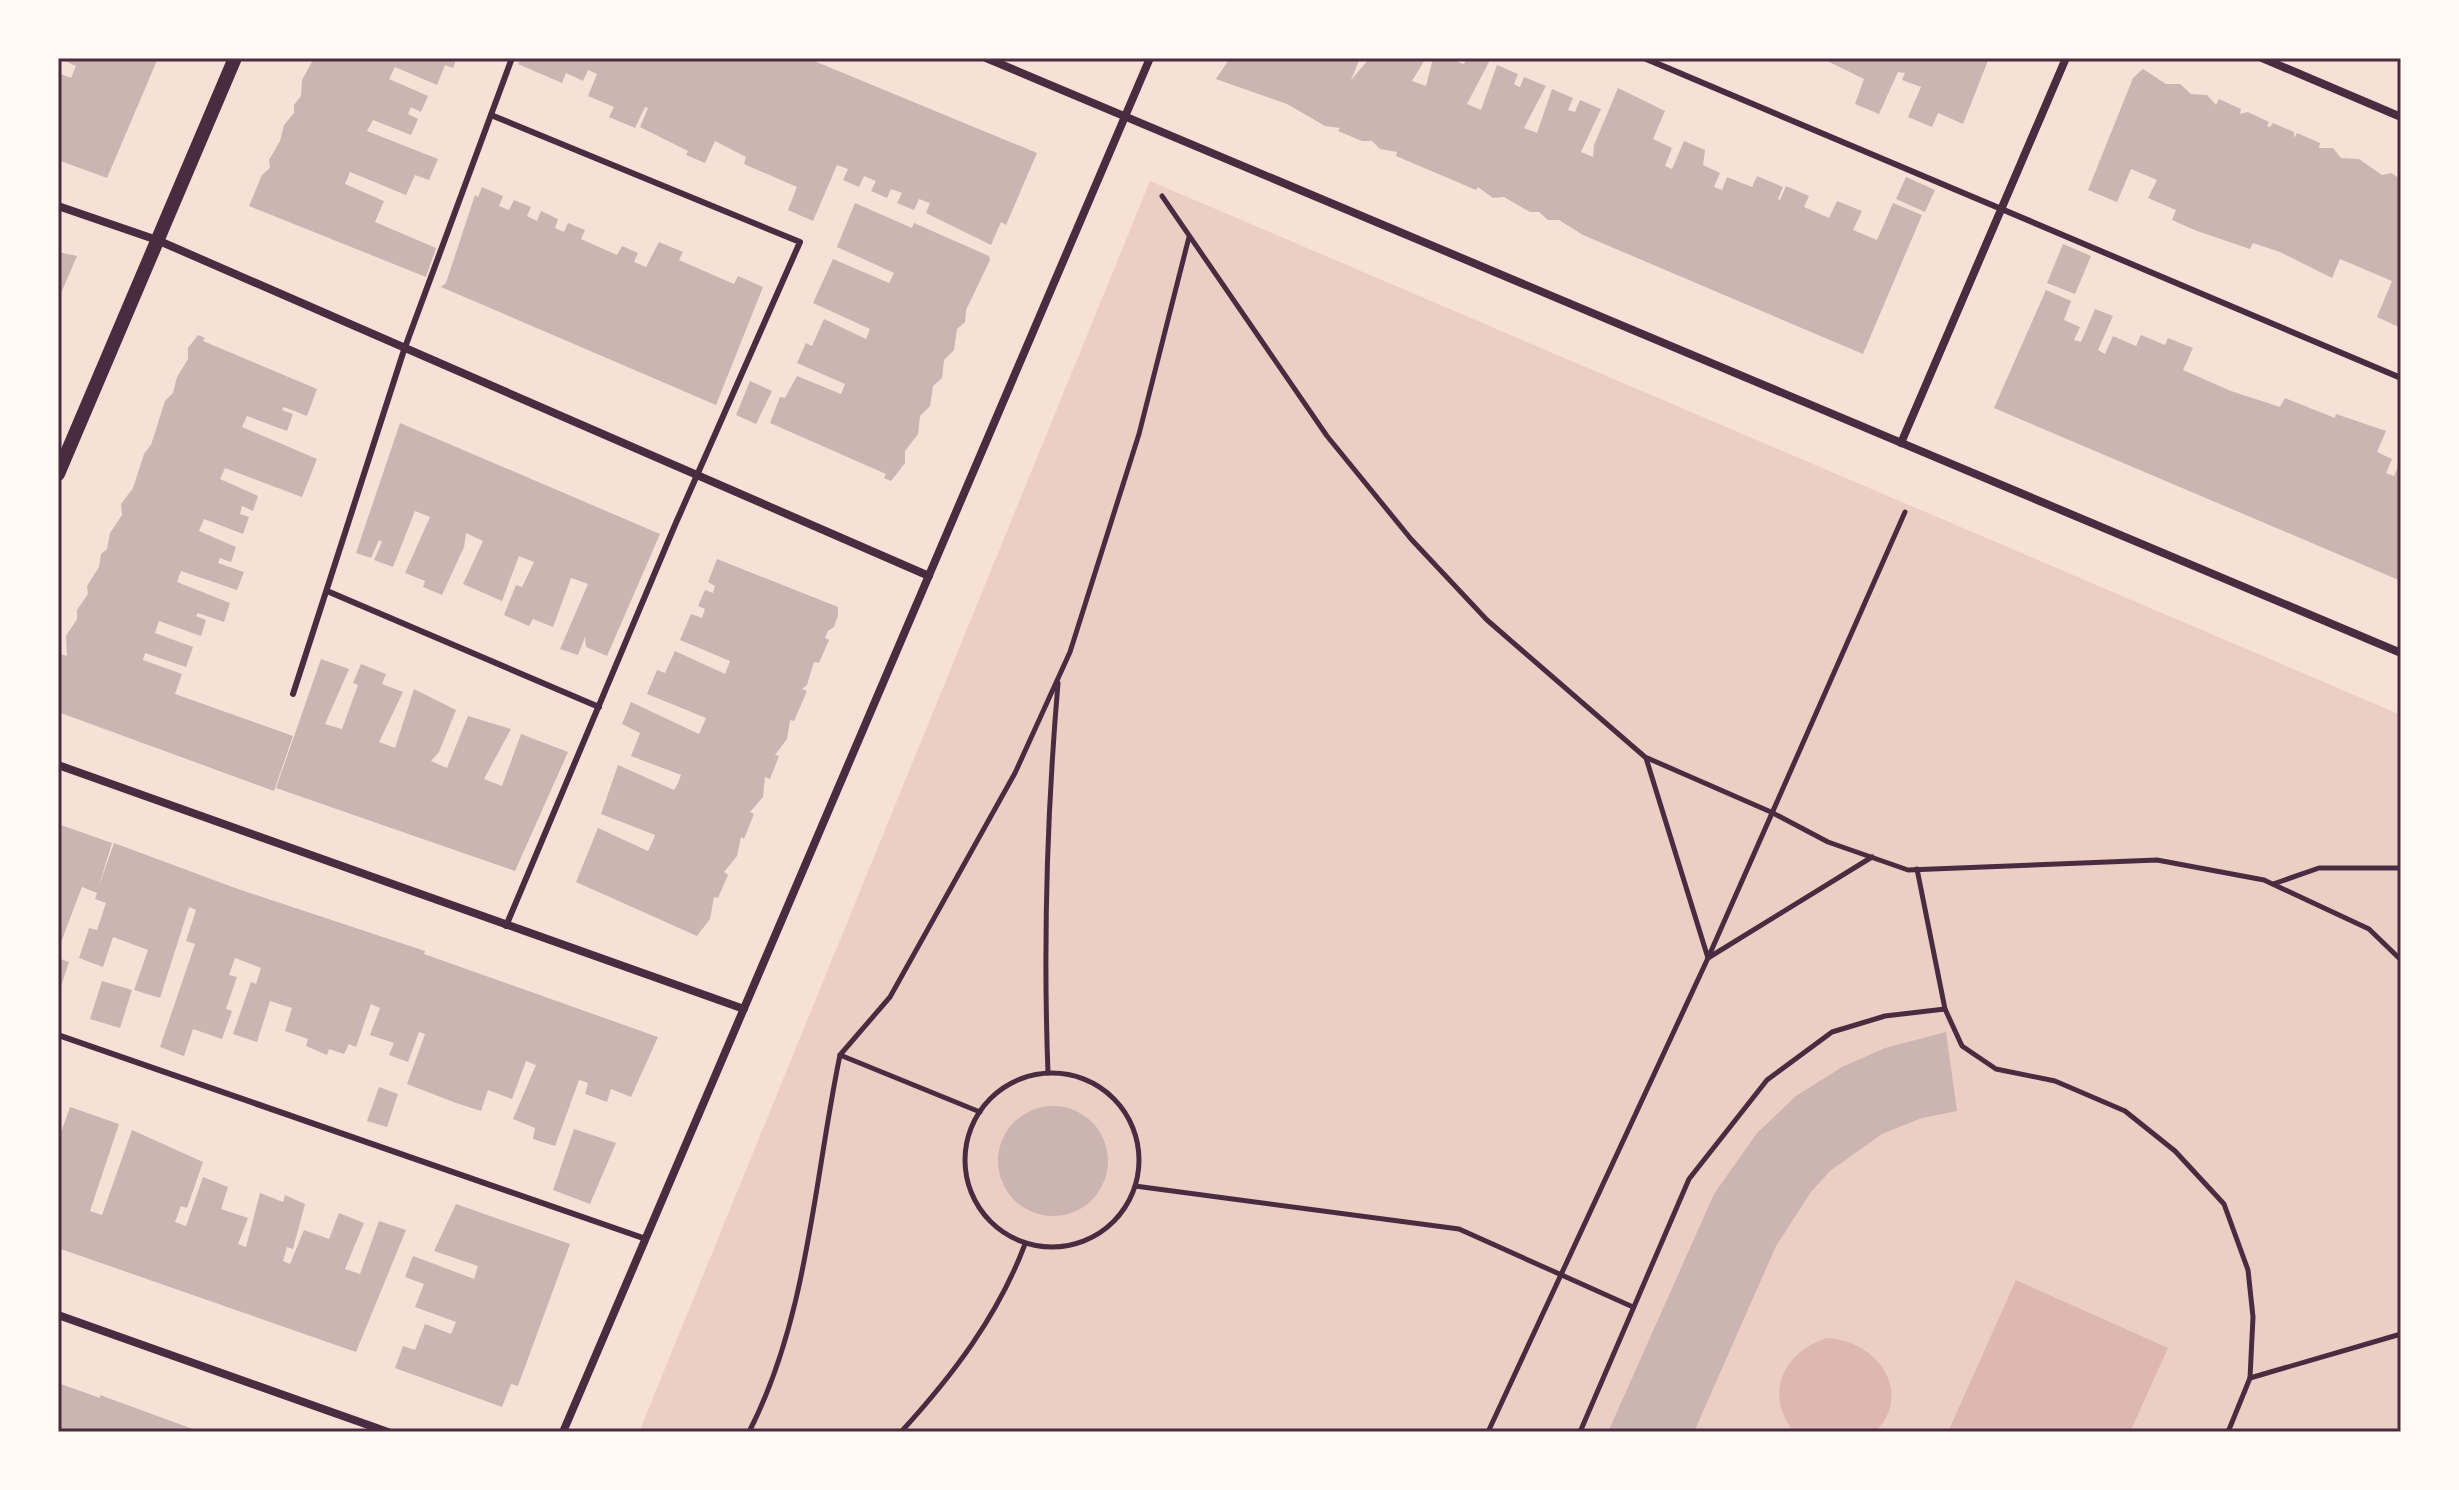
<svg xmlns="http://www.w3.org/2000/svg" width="2459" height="1490" viewBox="0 0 2459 1490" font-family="Karla,sans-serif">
  <rect width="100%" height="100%" fill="#f7e1d7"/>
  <polygon fill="#ebcfc5" points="1150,181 2401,715 2401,1432 639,1432"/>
  <g fill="#dcb8b0">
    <polygon points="2016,1280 2168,1348 2130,1432 1948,1432"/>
    <path d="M 1827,1338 C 1876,1340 1915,1392 1875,1432 L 1794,1432 C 1763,1394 1784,1351 1827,1338 Z"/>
  </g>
  <g fill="#ccb4b1">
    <polygon points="58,58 158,58 107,178 58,160 58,73 71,78 76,66"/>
    <polygon points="314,58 457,58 453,68 445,65 437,85 395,67 389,79 428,96 421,112 411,107 408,114 418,119 411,135 373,120 367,131 438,159 429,180 415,175 406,195 350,172 345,184 384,201 375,222 436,248 426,277 249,206 262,175 270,168 269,160 280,141 284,125 294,113 294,105 301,96 302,80"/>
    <polygon points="521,58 807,58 1037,153 1006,225 1001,222 991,245 926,213 930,203 919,199 914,210 897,203 902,193 891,189 887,198 871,191 876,181 864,176 859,187 843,180 848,169 837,165 813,221 788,210 797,187 744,164 746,157 715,141 705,163 686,155 688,151 640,127 648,108 645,107 635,128 609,117 614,107 588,96 597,74 588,70 583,81 566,73 562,83 518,64"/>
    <polygon points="1230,58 1360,58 1351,80 1370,58 1426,58 1412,81 1426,86 1433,58 1460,58 1458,62 1464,64 1467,58 1480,58 1489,62 1467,104 1481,110 1497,65 1518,74 1514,84 1517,86 1520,87 1524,77 1546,86 1524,128 1537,133 1552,89 1573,98 1568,110 1575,112 1580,100 1601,109 1581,152 1593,157 1594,145 1618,88 1665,111 1653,139 1672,148 1665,166 1672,169 1684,141 1705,150 1703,165 1720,173 1714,187 1722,190 1727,177 1752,187 1757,176 1783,187 1778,199 1780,200 1786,186 1809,196 1804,207 1829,218 1837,201 1862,211 1853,230 1877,240 1893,203 1922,215 1863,354 1583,235 1559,220 1548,220 1539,212 1530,212 1504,197 1493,198 1478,187 1476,190 1396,156 1397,152 1380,149 1372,141 1362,141 1338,131 1340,128 1325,126 1287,104 1216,79"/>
    <polygon points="1821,58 1989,58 1963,124 1938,113 1932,127 1908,117 1921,87 1902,80 1905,73 1898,72 1879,114 1855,104 1864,79"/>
    <polygon points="2143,69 2166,84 2180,84 2191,94 2207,95 2216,105 2219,99 2241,109 2240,114 2248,112 2269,122 2267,126 2270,127 2273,123 2294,132 2294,138 2297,133 2320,143 2319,148 2333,148 2341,158 2359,159 2382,175 2391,173 2399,178 2401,328 2377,317 2392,281 2340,259 2332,278 2280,252 2253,243 2250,249 2197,231 2172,220 2176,210 2148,198 2157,180 2131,169 2117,202 2088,190 2133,78"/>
    <polygon points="1906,177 1935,190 1925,212 1896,199"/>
    <polygon points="482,187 503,196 499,206 509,210 514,200 531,207 527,216 537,221 541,211 558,219 555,228 564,232 568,223 585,230 581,239 617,255 622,246 638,253 634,262 646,267 659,242 683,252 679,260 734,284 738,276 763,287 716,405 441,287 446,283 475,195 478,197"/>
    <polygon points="855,203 912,228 914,223 989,256 990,260 966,310 965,322 957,329 954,350 944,360 942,378 933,386 930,406 920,416 918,434 905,451 905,463 891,481 884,478 886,474 770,423 780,397 785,398 797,376 841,394 845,384 797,363 806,343 812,346 824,319 866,339 870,329 813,303 833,259 889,283 894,273 837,247"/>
    <polygon points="2063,244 2091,256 2075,294 2047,283"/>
    <polygon points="58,252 77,256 58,300"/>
    <polygon points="2046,290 2071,301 2064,320 2080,327 2074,340 2081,342 2095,309 2113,316 2098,350 2105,354 2113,336 2136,346 2141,335 2165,345 2168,338 2193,348 2183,370 2231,391 2280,407 2285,398 2335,418 2336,414 2386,431 2377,452 2392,459 2386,473 2394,476 2401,460 2401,581 1994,408"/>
    <polygon points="198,335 205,338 203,341 317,389 307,416 284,407 282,410 293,414 287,431 247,416 242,427 317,459 302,497 225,468 220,479 258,496 253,511 242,506 240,514 249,517 243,534 204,519 199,531 236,547 231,562 220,558 218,563 244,572 237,590 181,571 177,582 230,603 224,622 198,613 196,616 206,620 201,636 159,621 155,633 193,647 186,667 145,653 143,660 182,674 175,694 293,736 274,791 58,712 58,653 67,656 66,636 77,619 77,610 88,594 87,586 99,567 101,554 107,549 110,533 122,515 121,504 133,488 144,454 151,445 165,401 173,393 177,377 188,359 188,348"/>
    <polygon points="750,381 772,391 756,424 736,415"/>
    <polygon points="400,423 660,534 607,656 586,647 585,637 578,655 560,649 588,584 571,578 553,627 533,619 529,626 504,615 516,585 522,587 534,562 519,556 502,601 463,584 483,541 466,533 464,547 442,595 423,587 425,581 405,573 430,517 415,511 393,567 374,560 382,542 379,540 371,558 356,553"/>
    <polygon points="717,559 838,607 838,615 834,627 828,631 825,638 829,640 819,663 814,662 807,685 802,689 807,691 794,721 790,720 787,739 775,755 779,756 770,779 765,777 763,797 750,812 754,814 744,839 741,837 737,856 724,872 728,875 718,898 714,897 710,919 697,936 576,882 598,828 648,851 652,843 655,835 601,814 618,765 674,790 678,783 681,775 631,756 640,733 622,724 631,702 699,734 706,718 647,694 657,670 665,673 675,651 725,674 730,661 680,640 691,614 702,618 705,609 698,606 705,590 713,593 715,586 708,582"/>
    <polygon points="321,659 349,669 325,724 342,729 358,685 353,683 361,664 386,674 382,684 403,692 379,742 395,748 414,689 456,710 439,752 431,761 440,765 447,768 468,716 511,729 484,779 502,786 521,734 568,752 515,871 276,788"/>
    <polygon points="58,824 112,843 98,889 114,843 238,889 425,951 424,954 658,1037 631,1097 611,1089 607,1102 585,1094 588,1083 579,1080 555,1146 533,1139 535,1128 513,1119 536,1065 526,1061 512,1099 488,1090 481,1111 456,1103 407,1084 425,1034 419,1032 408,1062 389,1055 394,1043 370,1035 380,1008 371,1004 356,1047 349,1044 344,1054 329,1049 327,1055 306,1046 308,1039 285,1031 292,1008 270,1001 257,1042 233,1034 251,982 256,984 261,968 235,958 229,975 237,977 226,1009 232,1011 222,1039 193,1029 184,1056 181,1055 160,1047 195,944 186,941 196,910 189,907 160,998 134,990 148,950 113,937 103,967 79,958 89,928 97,930 106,903 95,899 97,893 82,887 58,950"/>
    <polygon points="58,958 69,962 59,992 58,992"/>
    <polygon points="102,981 132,990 120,1028 90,1019"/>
    <polygon points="1946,1032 1957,1111 1922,1118 1882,1134 1830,1171 1811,1192 1776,1246 1694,1432 1608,1432 1714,1194 1757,1133 1796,1096 1842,1067 1885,1048"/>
    <polygon points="379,1087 398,1094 387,1127 367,1121"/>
    <circle cx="1053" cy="1161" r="55"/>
    <polygon points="70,1107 119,1124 90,1211 102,1215 132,1130 203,1162 187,1208 181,1206 175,1222 186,1226 203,1177 228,1187 221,1209 248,1218 238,1244 246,1247 260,1193 283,1202 285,1195 305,1204 293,1249 287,1247 283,1261 290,1264 304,1230 329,1239 339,1213 364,1223 345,1269 360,1274 379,1221 406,1230 356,1352 58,1248 58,1141"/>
    <polygon points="574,1129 616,1143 590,1204 553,1190"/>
    <polygon points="456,1204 570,1244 518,1386 511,1384 502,1407 395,1368 403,1346 415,1350 425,1324 451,1334 456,1322 415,1307 424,1284 405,1277 413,1256 474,1279 478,1266 434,1251"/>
    <polygon points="58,1383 100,1398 100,1395 201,1432 58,1432"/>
  </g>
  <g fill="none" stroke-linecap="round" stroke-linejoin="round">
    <g stroke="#4a2c40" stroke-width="5">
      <polyline points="1162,196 1327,436 1411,539 1487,620 1645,757 1771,812 1828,842 1908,870 2157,860 2264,880 2369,929 2401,960"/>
      <polyline points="1646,758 1708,958 1872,857"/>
      <polyline points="1917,869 1945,1009"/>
      <polyline points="2273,884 2319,868 2401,868"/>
      <polyline points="840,1055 890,997 1015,773 1070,652 1139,434 1189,237"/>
      <path d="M 1048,1073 C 1043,942 1047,813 1058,683"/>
      <circle cx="1052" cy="1160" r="87"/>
      <polyline points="1135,1186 1459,1229 1633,1307"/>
      <polyline points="2250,1378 2401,1334"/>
      <path d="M 749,1432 C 808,1317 814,1180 840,1055 L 980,1112"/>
      <path d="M 901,1432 C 953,1375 998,1316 1025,1244"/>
      <polyline points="1488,1432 1708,958 1905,512"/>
      <polyline points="1580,1432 1689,1179 1767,1080 1832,1032 1885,1016 1945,1009 1962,1046 1996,1069 2055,1081 2125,1111 2175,1151 2224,1204 2248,1270 2253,1317 2250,1378 2228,1432"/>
    </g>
    <g stroke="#4a2c40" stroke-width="6">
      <polyline points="1644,58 2401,378"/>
      <polyline points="491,115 800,242 675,525 506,926"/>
      <polyline points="327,591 599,707"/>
      <polyline points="293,694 404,350 512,58"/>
      <polyline points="58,1035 646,1239"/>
    </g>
    <g stroke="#4a2c40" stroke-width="8">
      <polyline points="986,58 2401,653"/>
      <polyline points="2262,58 2401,117"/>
      <polyline points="58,206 157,240 929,576"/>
      <polyline points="1901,443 2066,58"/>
      <polyline points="58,765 744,1009"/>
      <polyline points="58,1315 388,1432"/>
      <polyline points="563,1432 1150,58"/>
    </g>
    <polyline stroke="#4a2c40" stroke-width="14" points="58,474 235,58"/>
  </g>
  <rect width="2459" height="1490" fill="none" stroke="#fffaf5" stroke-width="120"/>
  <rect x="60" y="60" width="2339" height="1370" fill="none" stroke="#4a2c40" stroke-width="3"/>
</svg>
